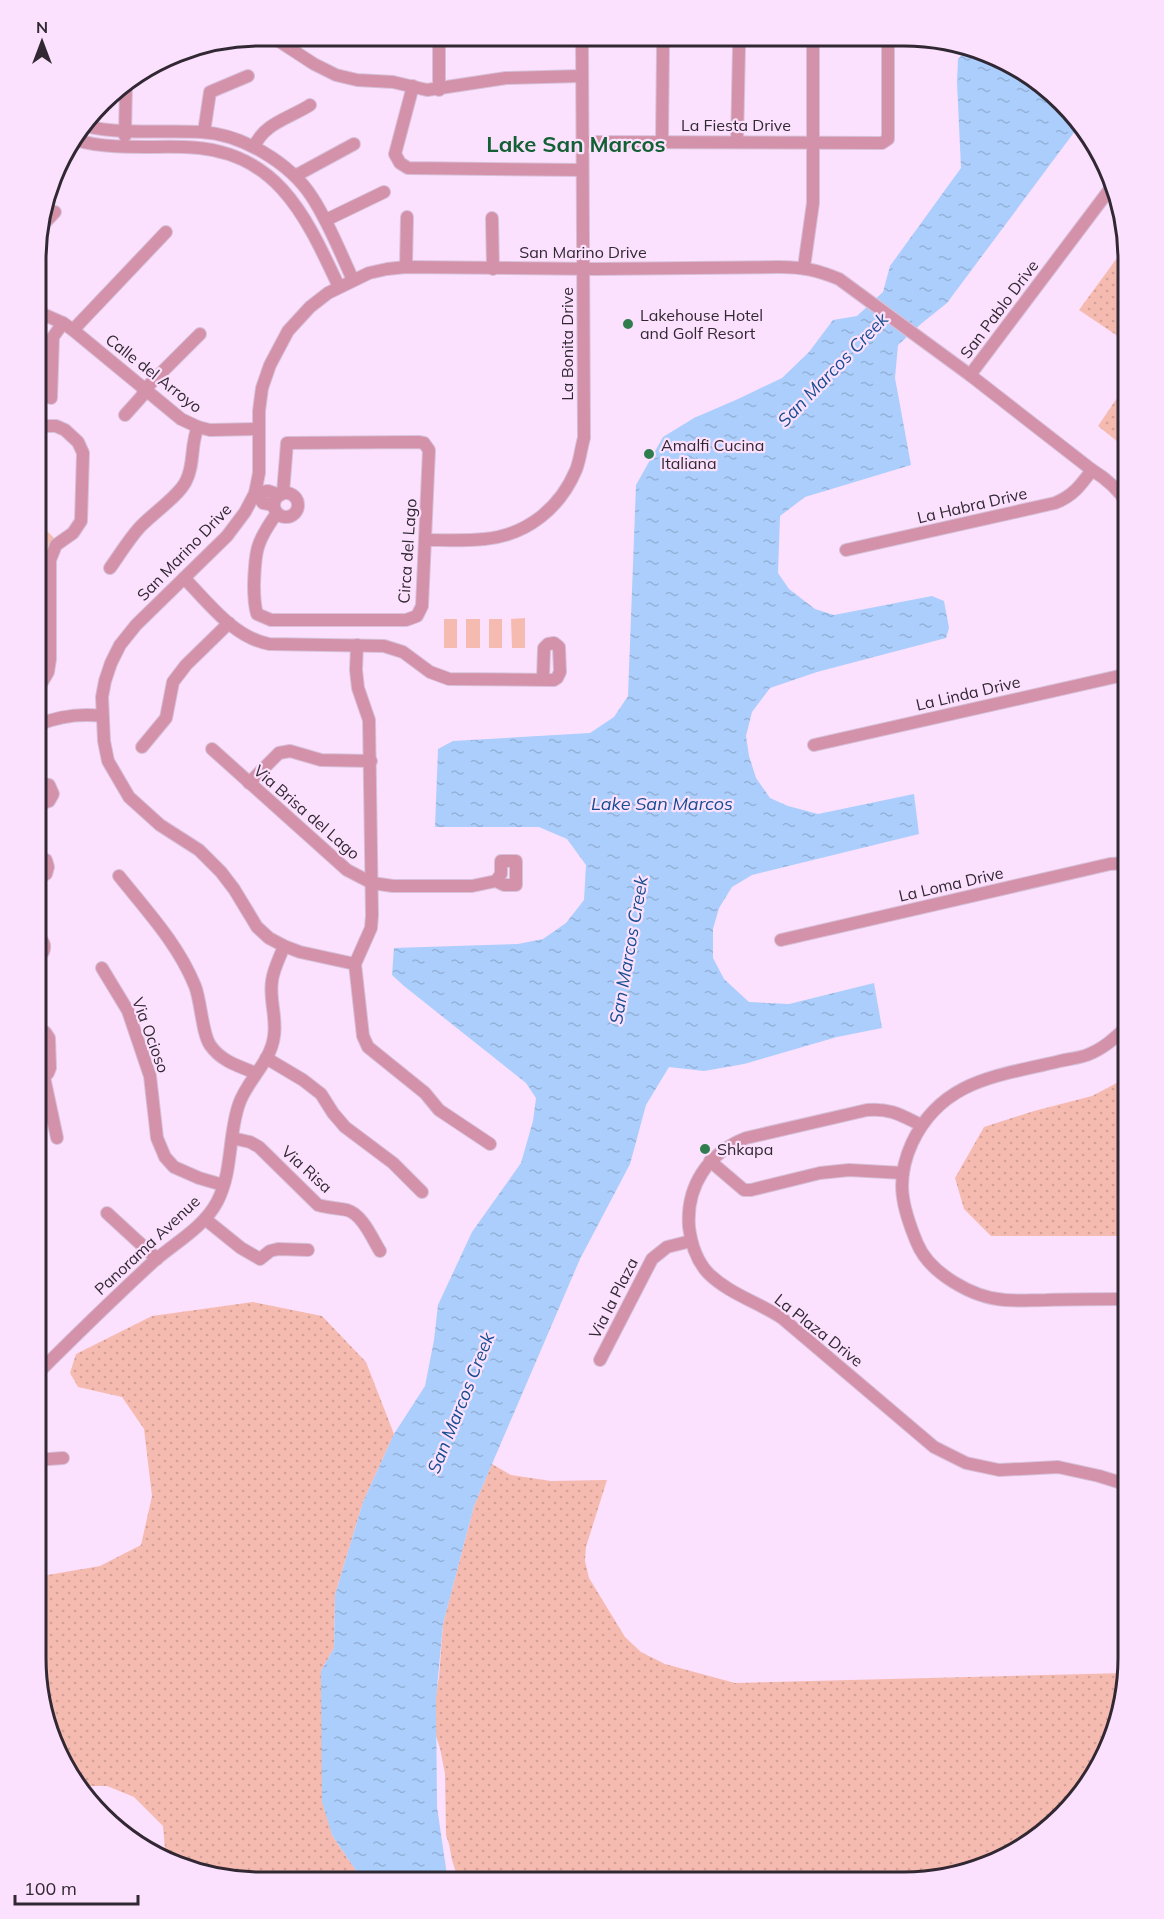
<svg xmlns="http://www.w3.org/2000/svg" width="1164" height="1919" viewBox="0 0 1164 1919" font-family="Mulish,sans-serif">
  <defs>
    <pattern id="green-dots" width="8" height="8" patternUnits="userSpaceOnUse" patternTransform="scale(1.5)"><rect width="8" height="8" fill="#f6bbb0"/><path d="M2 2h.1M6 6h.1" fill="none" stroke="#d3a198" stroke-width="1.8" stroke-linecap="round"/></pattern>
    <pattern id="water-ripples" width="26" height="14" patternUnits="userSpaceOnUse" patternTransform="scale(1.5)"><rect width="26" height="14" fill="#abcefc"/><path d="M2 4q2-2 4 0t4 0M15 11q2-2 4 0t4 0" fill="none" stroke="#94b1d8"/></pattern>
  </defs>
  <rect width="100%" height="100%" fill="#fbe1fd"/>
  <g fill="url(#green-dots)">
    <polygon points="1125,247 1128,261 1128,343 1079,310"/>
    <polygon points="1128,382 1128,450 1098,426"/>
    <polygon points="38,522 55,539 48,547 43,558 37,557"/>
    <polygon points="1128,1077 1128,1236 991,1236 964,1209 955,1178 984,1127 1034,1111 1092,1096"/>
    <polygon points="253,1302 322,1316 366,1362 394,1434 363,1502 335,1595 334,1648 321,1671 332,1835 363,1881 232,1881 174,1866 166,1861 163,1826 134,1797 107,1786 77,1786 53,1744 36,1658 36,1577 100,1566 141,1545 152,1496 144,1429 122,1397 78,1387 70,1373 76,1354 152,1316"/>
    <polygon points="492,1464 511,1475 551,1481 607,1480 586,1547 585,1561 589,1578 625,1637 641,1652 665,1664 735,1683 1127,1673 1111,1744 1082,1795 1040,1836 989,1866 904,1883 459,1882 452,1860 449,1844 446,1835 445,1774 440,1748 434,1730 433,1712 439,1677 443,1624 474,1506"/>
  </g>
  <g fill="#f6bbb0">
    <polygon points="525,618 525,648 512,648 511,619"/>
    <rect x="444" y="619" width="13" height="29"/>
    <rect x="466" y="619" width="14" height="29"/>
    <rect x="489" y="619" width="13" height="29"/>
  </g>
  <polygon fill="url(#water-ripples)" points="969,48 990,53 1040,83 1081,123 947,303 922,323 898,345 895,378 911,465 805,497 780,516 778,573 789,589 815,609 834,615 932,596 944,601 949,628 946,638 817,672 770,688 752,712 746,736 749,756 756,778 770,798 788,806 818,814 914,794 919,834 752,875 732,887 719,908 713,929 713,958 724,979 749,1002 789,1004 874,983 882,1028 837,1037 744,1064 704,1071 669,1067 646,1105 630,1164 580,1259 474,1506 443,1624 436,1700 437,1807 448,1882 363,1881 332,1835 322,1802 321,1671 334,1648 335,1595 363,1502 394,1434 425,1386 434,1340 438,1305 472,1232 521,1163 533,1121 536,1098 526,1083 404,986 392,975 394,948 518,944 543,939 566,923 584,900 586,865 567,839 539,827 435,827 438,749 453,741 590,733 614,717 628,696 636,485 663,437 694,418 738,399 782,378 809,352 833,320 857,316 883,292 890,266 961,168 957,82 958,59"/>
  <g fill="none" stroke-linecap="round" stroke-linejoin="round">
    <g stroke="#d7c0d9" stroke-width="14">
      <g id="minor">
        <polyline points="271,36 314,64 336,75 357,80 393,82 427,90 506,78 581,76"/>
        <polyline points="439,37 439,90"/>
        <polyline points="413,86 395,154 400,163 408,168 582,170"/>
        <path d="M 86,126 C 123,135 163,130 201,132 C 242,134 290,163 312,197 C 329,223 340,252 353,280"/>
        <polyline points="204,132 210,92 248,76"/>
        <polyline points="125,136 126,84"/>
        <path d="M 75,140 C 111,150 148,146 184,147 C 276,149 305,214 339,287"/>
        <polyline points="582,142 882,143 888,139 888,46"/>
        <polyline points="662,142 663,47"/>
        <polyline points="737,142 739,47"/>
        <path d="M 254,147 C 264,123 290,118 310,105"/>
        <polyline points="295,176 354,144"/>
        <polyline points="492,218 493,269"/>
        <polyline points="326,220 384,192"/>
        <polyline points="38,230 55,212"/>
        <polyline points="406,267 407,217"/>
        <polyline points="804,267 813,203 813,47"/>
        <polyline points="38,312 63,323 73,330 181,419 198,427 210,430 259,429"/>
        <polyline points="73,330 166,232"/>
        <polyline points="970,375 1113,185"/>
        <polyline points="51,398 53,337 63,323"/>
        <polyline points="125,415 142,396 144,390 200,334"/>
        <polyline points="38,477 39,426"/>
        <circle cx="286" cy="505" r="12"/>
        <polyline points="274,505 263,503 255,493 268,491 280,495"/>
        <path d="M 277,513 C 256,542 255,551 254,585 C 254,595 254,604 257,614 L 271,620 L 406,620 L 417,616 L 422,606 L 429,450 L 424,443 L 418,442 L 287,443 L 283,493"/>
        <path d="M 425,540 C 445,540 465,541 485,539 C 527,535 560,508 576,470 C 580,460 581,448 584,438 L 582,37"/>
        <path d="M 846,550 L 1055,503 C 1073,496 1081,485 1092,470"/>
        <path d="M 110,568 C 120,554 129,539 140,527 C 153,513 179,496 186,481 C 195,464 190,445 198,427"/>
        <path d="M 184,578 C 209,603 233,637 269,644 L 384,646 L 403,652 L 430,672 L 449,679 L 554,680 L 557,678 L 560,672 L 559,647 L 554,643 L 548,644 L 544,648 L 543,679"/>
        <polyline points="357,645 356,670 358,688 369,720 372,915 371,928 355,964 363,1036 368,1047 425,1093 439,1110 490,1144"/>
        <polyline points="37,691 48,672 50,659 50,560 56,545 73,533 81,521 83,453 78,442 65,430 56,426 38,426"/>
        <path d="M 37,725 C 59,716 79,713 102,716"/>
        <polyline points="814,745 1128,674"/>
        <polyline points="142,747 166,718 173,682 186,665 229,623"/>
        <polyline points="212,749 347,870 372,883 393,886 472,886 496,881 504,885 516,885 516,861 501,861 501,874 496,881"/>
        <polyline points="249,783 279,753 290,751 321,760 371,761"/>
        <polyline points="37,801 43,803 49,801 53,794 49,785 43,784 37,786"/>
        <path d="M 119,876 C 147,911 178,944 195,986 C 201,1001 202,1033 210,1045 C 221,1061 238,1066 256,1073"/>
        <polyline points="37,879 46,874 48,867 46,860 37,857"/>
        <polyline points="781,940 1110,864 1128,863"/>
        <path d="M 37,956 L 43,952 C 46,945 43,940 37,937"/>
        <path d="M 355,964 L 300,952 L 284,946 L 269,938 L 257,927 L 234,889 L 221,872 L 199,850 L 160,825 L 129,797 L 108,761 L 104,741 L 102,697 L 105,681 L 111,663 L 120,645 L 136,625 L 227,536 L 245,512 L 255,493 L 259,473 L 259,411 L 262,388 L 270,365 L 288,331 L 310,307 L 328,293 L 369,273 L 387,269 L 406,267 L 595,269 L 779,267 C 803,267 817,270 839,279 L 970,375 L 1092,470 C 1107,479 1118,489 1128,504"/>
        <polyline points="102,968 128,1011 150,1076 157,1138 165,1157 174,1167 199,1178 223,1185"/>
        <polyline points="37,1029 45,1032 49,1038 50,1068 48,1073 44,1077"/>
        <polyline points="266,1058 303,1080 321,1094 333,1113 345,1127 393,1163 422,1192"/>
        <polyline points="44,1077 57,1138"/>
        <path d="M 921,1125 C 901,1115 890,1108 867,1110 L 746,1138 C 708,1153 686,1186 689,1227 C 691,1243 696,1260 708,1273 C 729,1294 758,1302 782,1318 L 934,1447 L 966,1463 L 999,1470 L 1058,1467 L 1099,1476 L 1128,1485"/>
        <path d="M 232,1138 L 250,1142 L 259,1147 L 318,1205 C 328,1208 337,1208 347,1210 C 362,1214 372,1238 380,1251"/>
        <polyline points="710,1161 744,1190 751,1190 820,1173 849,1170 903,1173"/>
        <polyline points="107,1213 157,1259"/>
        <polyline points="205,1219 241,1248 260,1259 270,1251 278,1249 308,1250"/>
        <path d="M 1128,1299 C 1100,1299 1073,1299 1046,1300 C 1032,1300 1018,1301 1005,1300 C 973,1298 929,1273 917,1243 C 902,1207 895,1180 912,1143 C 942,1079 999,1076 1060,1061 C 1069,1059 1079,1058 1087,1055 C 1103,1049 1115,1038 1128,1026"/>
        <polyline points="600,1360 652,1259 667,1247 691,1241"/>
        <path d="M 36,1375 C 75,1336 114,1298 154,1261 C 175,1243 204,1227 217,1202 C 233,1172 228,1135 239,1104 C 247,1080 271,1062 274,1036 C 277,1017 269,999 272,981 C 273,970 280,957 284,946"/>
        <polyline points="36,1460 63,1458"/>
      </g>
    </g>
    <use href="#minor" stroke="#d392a9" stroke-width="12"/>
  </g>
  <g fill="#2f7d4d" stroke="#fbe1fd" stroke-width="2">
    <circle cx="628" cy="324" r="6"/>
    <circle cx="649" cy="454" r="6"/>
    <circle cx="705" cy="1149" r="6"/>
  </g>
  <g text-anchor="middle" stroke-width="4.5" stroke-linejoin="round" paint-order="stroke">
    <g font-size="16" fill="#322833" stroke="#fbe1fd">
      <text x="736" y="131">La Fiesta Drive</text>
      <text x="583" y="258">San Marino Drive</text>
      <text transform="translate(999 309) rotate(-53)" y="6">San Pablo Drive</text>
      <text transform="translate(567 344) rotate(-90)" y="6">La Bonita Drive</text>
      <text transform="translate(154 373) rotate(38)" y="6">Calle del Arroyo</text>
      <text transform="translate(972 505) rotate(-13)" y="6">La Habra Drive</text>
      <text transform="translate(407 551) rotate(-86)" y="6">Circa del Lago</text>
      <text transform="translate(184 552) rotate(-46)" y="6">San Marino Drive</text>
      <text transform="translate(968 693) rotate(-13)" y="6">La Linda Drive</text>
      <text transform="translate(307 812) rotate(41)" y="6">Via Brisa del Lago</text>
      <text transform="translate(951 884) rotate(-13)" y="6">La Loma Drive</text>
      <text transform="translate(151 1035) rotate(70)" y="6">Via Ocioso</text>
      <text transform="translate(307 1169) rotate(42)" y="6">Via Risa</text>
      <text transform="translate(147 1245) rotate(-43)" y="6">Panorama Avenue</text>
      <text transform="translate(613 1298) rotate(-63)" y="6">Via la Plaza</text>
      <text transform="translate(819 1330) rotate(38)" y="6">La Plaza Drive</text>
    </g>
    <g font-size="16" fill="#322833" stroke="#fbe1fd" text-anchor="start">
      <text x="640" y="321">Lakehouse Hotel<tspan x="640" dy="18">and Golf Resort</tspan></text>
      <text x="661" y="451">Amalfi Cucina<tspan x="661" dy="18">Italiana</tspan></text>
      <text x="717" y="1155">Shkapa</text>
    </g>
    <g font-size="18" font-style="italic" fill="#164e91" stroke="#fbe1fd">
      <text transform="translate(833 370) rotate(-46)" y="6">San Marcos Creek</text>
      <text x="662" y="810">Lake San Marcos</text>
      <text transform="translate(629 950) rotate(-80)" y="6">San Marcos Creek</text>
      <text transform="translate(461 1403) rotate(-68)" y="6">San Marcos Creek</text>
    </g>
    <g font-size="22" font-weight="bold" fill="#146035" stroke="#fbe1fd">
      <text x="576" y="152">Lake San Marcos</text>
    </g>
  </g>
  <path d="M0 0H1164V1919H0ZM260 46H904A214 214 0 0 1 1118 260V1658A214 214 0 0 1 904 1872H260A214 214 0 0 1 46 1658V260A214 214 0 0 1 260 46Z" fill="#fbe1fd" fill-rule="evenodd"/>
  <path fill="none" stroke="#322833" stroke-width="3" d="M260 46H904A214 214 0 0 1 1118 260V1658A214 214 0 0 1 904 1872H260A214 214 0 0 1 46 1658V260A214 214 0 0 1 260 46Z"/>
  <g transform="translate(42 42)" stroke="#fbe1fd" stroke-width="4.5" paint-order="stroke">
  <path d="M0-4.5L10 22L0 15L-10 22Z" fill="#322833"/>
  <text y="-9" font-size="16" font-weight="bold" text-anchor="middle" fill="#322833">N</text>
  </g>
  <path d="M15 1895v9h123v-9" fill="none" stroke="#322833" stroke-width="3"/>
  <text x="24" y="1895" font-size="18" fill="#322833" stroke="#fbe1fd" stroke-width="4.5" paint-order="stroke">100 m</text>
</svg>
